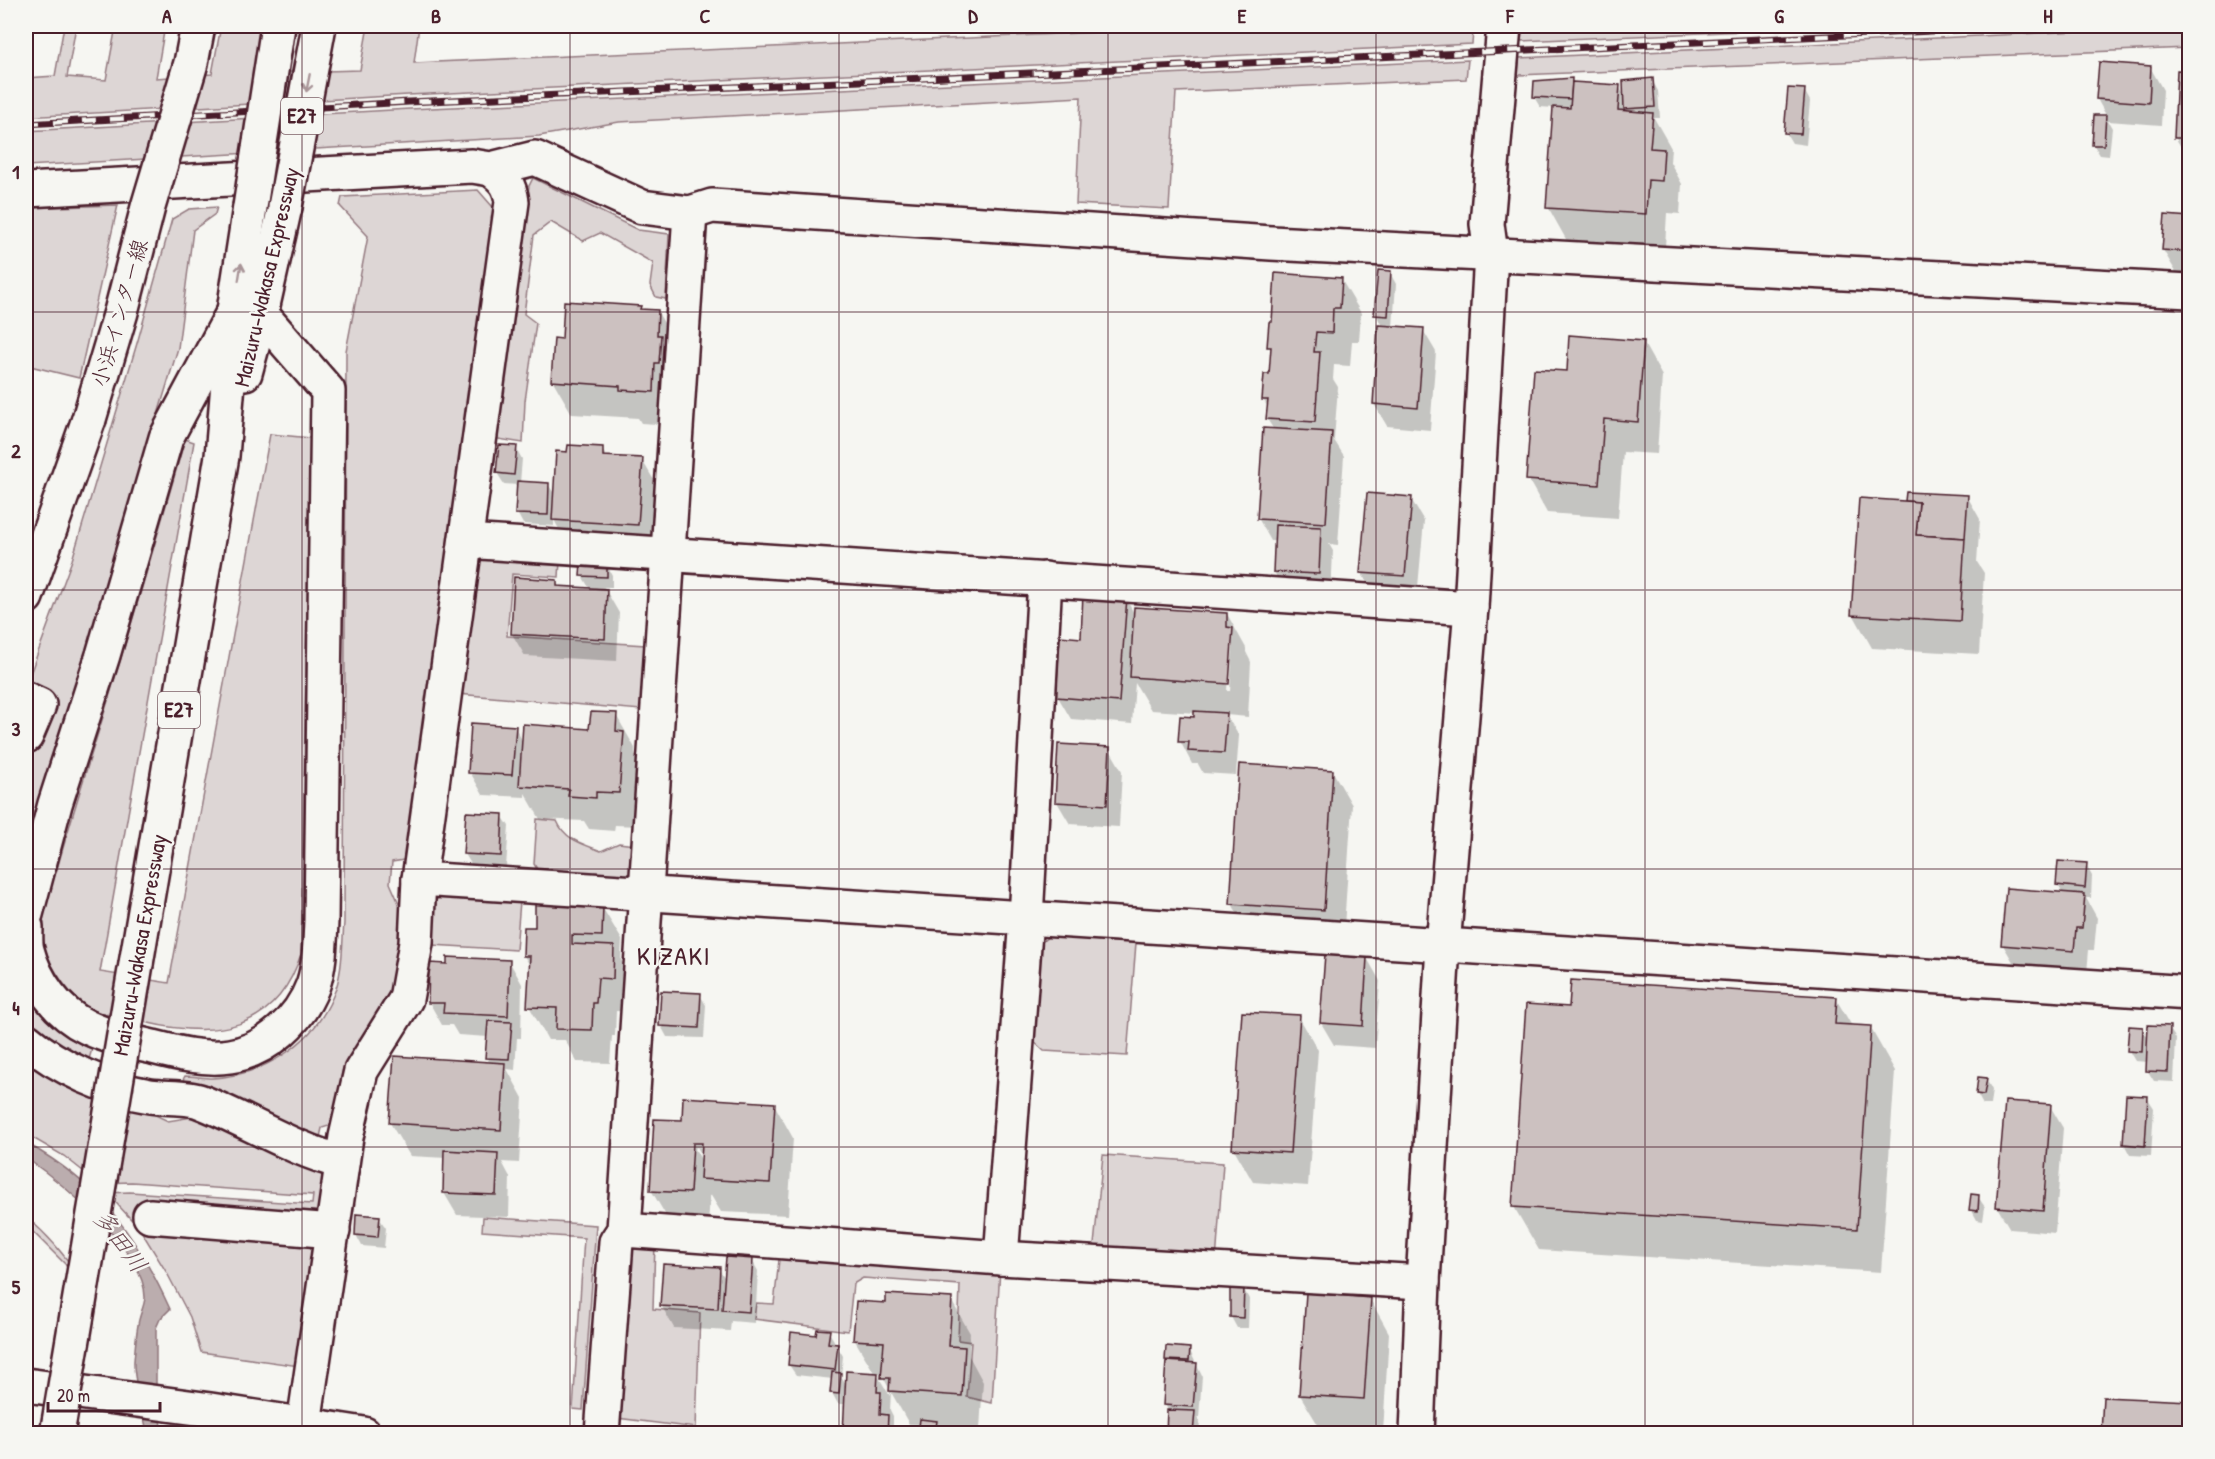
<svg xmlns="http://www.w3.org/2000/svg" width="2215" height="1459" viewBox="0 0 2215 1459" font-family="'Patrick Hand','Klee One',sans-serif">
  <rect width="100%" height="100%" fill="#f6f6f2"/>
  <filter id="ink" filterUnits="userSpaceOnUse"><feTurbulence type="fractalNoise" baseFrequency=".0167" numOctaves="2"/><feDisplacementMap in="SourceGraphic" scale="12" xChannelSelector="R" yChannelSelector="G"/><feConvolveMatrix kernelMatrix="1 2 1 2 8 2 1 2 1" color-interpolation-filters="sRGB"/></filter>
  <g filter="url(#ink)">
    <g fill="#ddd6d5" stroke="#947a80" stroke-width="1.5">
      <polygon points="64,26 76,26 67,77 106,80 116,26 165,26 156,78 212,74 221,26 264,26 257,73 360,70 368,26 419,26 414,63 1238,26 1467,26 1468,30 1473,32 1472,44 408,95 26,117 26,78 55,76"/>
      <polygon points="1523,26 1858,26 1521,41"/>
      <polygon points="2189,26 2189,48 1518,75 1519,58"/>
      <polygon points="1468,60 1466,79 1176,92 1169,209 1076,204 1081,97 619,122 539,136 26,166 26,131 410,109"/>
      <polygon points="533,178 638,230 669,234 666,299 656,297 650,285 653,263 600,233 583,241 551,222 534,235 524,314 536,323 525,401 523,443 492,438 529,186"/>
      <path d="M 478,190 L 499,214 L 410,859 L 392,862 L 390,883 L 401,908 L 403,957 L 394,996 L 343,1068 L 332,1125 L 322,1128 L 320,1137 L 311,1139 L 179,1087 L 185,1076 C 194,1076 203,1078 212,1078 C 263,1076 313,1044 333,996 C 343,974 342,947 344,923 L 346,351 L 368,236 L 340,206 L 342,197 Z"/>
      <polygon points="118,205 79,378 30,366 26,379 26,208"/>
      <polygon points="217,207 215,214 193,230 178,348 87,650 26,838 26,764 53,699 26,685 72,560 138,340 172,219 189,209"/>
      <path d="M 270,434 L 310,438 L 301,954 C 276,1032 215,1039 144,1022 C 129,1019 104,1016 91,1009 C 71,999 49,966 44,945 C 42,937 43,925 43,917 C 44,902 52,884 57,869 C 68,830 80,791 92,752 C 125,648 155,544 185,439 L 194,442 L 100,972 L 169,983 Z"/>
      <polygon points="482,555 560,561 559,577 512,574 507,636 645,645 641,710 458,694 476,559"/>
      <path d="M 537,819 L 557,821 C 565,840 583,844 601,851 L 619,843 L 634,845 L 632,876 L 537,869 L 534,864 Z"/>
      <polygon points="443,896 520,901 516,950 432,945 435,900"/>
      <polygon points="1048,937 1136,943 1127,1056 1044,1051 1030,1038 1037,946"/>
      <path d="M 26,995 C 48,1023 58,1035 92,1049 L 87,1066 L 26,1025 Z"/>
      <polygon points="26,1054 168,1121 198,1116 325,1174 299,1366 201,1352 190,1317 167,1273 140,1229 107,1193 130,1192 312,1204 313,1195 132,1182 98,1183 64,1156 26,1134"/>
      <polygon points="1103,1155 1223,1163 1216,1262 1093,1255"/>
      <path d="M 26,1217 C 57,1242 78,1271 96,1307 L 91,1310 L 65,1264 L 26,1225 Z"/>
      <polygon points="483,1217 596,1225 583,1410 573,1409 584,1238 482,1231"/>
      <polygon points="655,1243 653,1309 700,1313 696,1428 617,1418 626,1248"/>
      <polygon points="780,1251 1000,1268 992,1403 967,1397 971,1342 958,1340 960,1285 863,1278 853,1284 848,1331 754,1319 756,1303 774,1304"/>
    </g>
    <path fill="#bbadae" stroke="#8e747a" stroke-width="1.5" d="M 26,1143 C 100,1184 135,1233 170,1309 L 160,1319 L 156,1328 L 156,1393 L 162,1433 L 147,1433 C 144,1413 133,1381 134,1361 C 135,1349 136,1336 138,1325 C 139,1316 144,1307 145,1298 C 146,1252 61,1182 26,1158 Z"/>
    <g fill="#0003" fill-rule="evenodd">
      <polygon points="2100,63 2150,67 2163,90 2161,125 2108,121 2112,128 2109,156 2100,155 2093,144 2096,116 2107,117 2097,99"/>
      <polygon points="2190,73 2190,162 2175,137"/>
      <polygon points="1571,79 1574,83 1619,86 1625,98 1652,80 1658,91 1660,118 1654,118 1671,148 1670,162 1682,184 1680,214 1667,213 1665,247 1567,241 1548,207 1554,108 1540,107 1534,97"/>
      <polygon points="1804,90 1810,101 1806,145 1792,143 1786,133"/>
      <polygon points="2190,219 2190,273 2176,272 2163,250"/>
      <polygon points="1390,273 1396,284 1393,327 1423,330 1436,352 1430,430 1387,426 1374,404 1383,327 1376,315"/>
      <polygon points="1341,279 1361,313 1359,341 1352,341 1350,366 1334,365 1333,379 1338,387 1334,440 1344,456 1338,545 1329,544 1333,551 1331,596 1287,594 1274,572 1276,541 1271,541 1258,518 1274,430 1267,419 1268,408 1263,399 1270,375 1272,351 1269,346"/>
      <polygon points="640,307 642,310 657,311 677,345 672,425 641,423 638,418 572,414 553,381 563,340"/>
      <polygon points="1643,342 1662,376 1657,454 1623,452 1618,518 1547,513 1528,479 1568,373"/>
      <polygon points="500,446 516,448 522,459 520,483 548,484 555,495 602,449 607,458 642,460 655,482 651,547 566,542 554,520 554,526 523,524 517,513 518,485 504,484 497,473"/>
      <polygon points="1907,493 1967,496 1980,519 1977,562 1984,573 1979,654 1872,648 1853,614 1907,503"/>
      <polygon points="1411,499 1424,521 1417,598 1374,595 1361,572"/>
      <polygon points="606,564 612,575 612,587 604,587 619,613 617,661 525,656 512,634 556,581 560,588 590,589 582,576"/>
      <path d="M 1126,599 L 1135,615 L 1227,614 L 1246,648 L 1246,652 L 1251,662 L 1248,717 L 1226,715 L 1239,736 L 1236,775 L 1203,773 L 1198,764 L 1192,764 L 1180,741 L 1195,719 L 1196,713 L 1151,710 L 1135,683 L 1132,724 L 1071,719 L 1058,697 L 1082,640 ZM 1230,645 L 1233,645 L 1230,691 L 1227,691 Z"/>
      <polygon points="616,715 635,748 635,755 642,767 638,826 615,825 614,831 589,829 584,821 540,819 525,793 525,797 483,795 470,772 515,727 523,742 591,730"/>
      <polygon points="1109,748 1122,771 1119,827 1070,824 1057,802"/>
      <polygon points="1333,772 1352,805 1343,943 1251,937 1232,904"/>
      <polygon points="502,816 509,826 506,867 471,864 465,854"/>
      <polygon points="2086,865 2092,876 2091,898 2086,898 2097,918 2094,950 2089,950 2087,973 2016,967 2003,945 2063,894 2058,885"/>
      <polygon points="602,907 622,940 621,960 632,980 631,1012 616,1011 615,1036 612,1036 610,1063 577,1062 565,1040 548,1040 529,1006 531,967 524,956 536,929"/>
      <polygon points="1367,958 1380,981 1375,1048 1334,1045 1321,1023"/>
      <polygon points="509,961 522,984 521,1038 517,1038 515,1070 507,1069 523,1098 519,1163 502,1162 510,1177 509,1217 457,1215 444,1193 446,1158 410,1156 390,1123 490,1064 487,1058 488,1037 458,1035 452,1025 442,1025 429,1002 448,965"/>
      <polygon points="700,995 706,1005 704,1038 667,1037 661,1026"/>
      <polygon points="1836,999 1852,1026 1870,1027 1895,1071 1881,1272 1539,1250 1514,1207 1570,1008"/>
      <polygon points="1299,1017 1318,1050 1308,1186 1253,1182 1234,1149"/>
      <polygon points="2189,1026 2190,1026 2190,1045 2188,1042"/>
      <polygon points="2142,1028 2149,1040 2169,1028 2176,1039 2174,1082 2154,1081 2147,1070 2148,1062 2135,1061 2129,1051"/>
      <polygon points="1986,1079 1992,1090 1990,1105 1983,1105 1977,1094"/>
      <polygon points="2147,1097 2154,1108 2151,1156 2130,1155 2124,1144"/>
      <path d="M 774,1104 L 793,1138 L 788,1215 L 721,1212 L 710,1194 L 708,1226 L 671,1224 L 651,1190 L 683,1122 ZM 697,1147 L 703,1157 L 703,1163 L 695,1149 Z"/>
      <polygon points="2050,1106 2063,1128 2055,1233 2010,1229 1997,1207"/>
      <polygon points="1978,1197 1985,1207 1983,1221 1977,1220 1971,1209"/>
      <polygon points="379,1218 386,1228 384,1248 362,1246 356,1235"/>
      <polygon points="752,1260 758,1271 755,1323 731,1321 730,1331 674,1328 661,1305 719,1269 726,1280"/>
      <polygon points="1243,1288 1249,1299 1248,1328 1237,1328 1231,1317"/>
      <polygon points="1370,1299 1389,1333 1383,1432 1320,1428 1300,1395"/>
      <path d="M 951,1300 L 970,1333 L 969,1356 L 983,1382 L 980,1429 L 936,1426 L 936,1429 L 952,1430 L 954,1434 L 911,1434 L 920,1429 L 921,1425 L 909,1424 L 891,1392 L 890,1410 L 893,1416 L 893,1426 L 897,1434 L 844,1434 L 846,1404 L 838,1404 L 832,1393 L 833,1379 L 796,1375 L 789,1365 L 817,1336 L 829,1332 L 843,1356 L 841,1376 L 847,1386 L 875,1374 L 854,1339 L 887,1305 ZM 876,1373 L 883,1373 L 883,1377 L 890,1390 L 890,1396 Z"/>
      <polygon points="1168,1348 1189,1349 1202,1376 1199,1418 1197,1417 1200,1423 1199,1434 1167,1434 1169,1411 1165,1405"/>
    </g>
    <g fill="#ccc1c0" stroke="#4a1f2b" stroke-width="1.5">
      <polygon points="2099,62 2151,66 2149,103 2096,99"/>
      <polygon points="2177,70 2190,71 2190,138 2174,138"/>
      <polygon points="1572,78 1571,99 1533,97 1534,81"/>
      <polygon points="1653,78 1655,107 1624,109 1623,81"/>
      <polygon points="1572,82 1620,85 1618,110 1653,113 1650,148 1664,149 1662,181 1648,180 1646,214 1546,208 1553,107 1570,108"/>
      <polygon points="1788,88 1805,89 1801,134 1784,133"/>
      <polygon points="2094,115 2106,115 2104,145 2092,145"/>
      <polygon points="2165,215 2190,217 2190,252 2162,250"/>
      <polygon points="1378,270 1391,271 1388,316 1374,315"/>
      <polygon points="1275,273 1342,278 1340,308 1333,308 1332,333 1316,332 1314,352 1320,352 1315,422 1266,419 1268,400 1262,400 1264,374 1269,374 1271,347 1267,347 1269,322 1272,322"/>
      <polygon points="564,301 641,306 640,309 658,310 657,335 661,335 659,363 655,363 654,392 620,390 620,386 551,381 554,338 562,339"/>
      <polygon points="1378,325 1424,328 1418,408 1373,404"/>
      <polygon points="1569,335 1644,341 1638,422 1604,419 1599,485 1526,480 1534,369 1567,371"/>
      <polygon points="1263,428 1332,432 1326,523 1257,519"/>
      <polygon points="499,445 517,446 514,475 496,473"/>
      <polygon points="568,445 603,447 603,456 643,458 638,525 552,520 556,451 567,452"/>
      <polygon points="517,481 549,483 548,515 515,514"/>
      <polygon points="1906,492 1968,495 1965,538 1916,535 1919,502 1905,501"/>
      <polygon points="1367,493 1412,497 1405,576 1360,573"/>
      <polygon points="1859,498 1919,502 1916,535 1965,538 1960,621 1851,615"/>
      <polygon points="1275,525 1321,527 1319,574 1273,572"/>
      <polygon points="581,562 607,563 607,577 580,576"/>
      <polygon points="514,577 557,580 557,586 607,589 605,639 511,634"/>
      <polygon points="1083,594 1127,597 1119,702 1056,697 1060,636 1081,638"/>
      <polygon points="1134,607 1227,613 1227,627 1233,628 1229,684 1130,677"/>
      <polygon points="1194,711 1227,713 1224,753 1188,751 1189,742 1178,742 1180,716 1194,717"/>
      <polygon points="591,712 617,713 616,731 624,732 619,793 596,792 596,798 568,796 569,789 519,786 523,724 589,729"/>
      <polygon points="471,723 516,726 512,775 468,773"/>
      <polygon points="1058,744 1110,747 1107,805 1055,802"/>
      <polygon points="1239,764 1333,770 1324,910 1230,904"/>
      <polygon points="466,812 503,814 501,856 463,854"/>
      <polygon points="2058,861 2087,863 2085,888 2056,885"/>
      <polygon points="2006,888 2085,894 2082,928 2076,928 2074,951 2001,945"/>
      <polygon points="535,903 603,906 602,936 572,935 572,944 614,946 613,979 598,978 596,1003 593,1003 592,1030 556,1029 557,1008 527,1007 530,956 523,956 524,927 535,927"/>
      <polygon points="1325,954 1367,957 1363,1026 1320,1023"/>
      <polygon points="447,957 510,960 508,1016 443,1013 444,1003 428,1003 429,963 447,964"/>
      <polygon points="1571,980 1837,997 1835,1024 1871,1026 1857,1229 1512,1207 1526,1004 1569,1007"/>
      <polygon points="661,991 701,993 699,1028 659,1026"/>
      <polygon points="1242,1012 1300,1015 1290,1153 1232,1149"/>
      <polygon points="488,1021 512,1022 509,1059 485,1058"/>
      <polygon points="2148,1025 2170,1026 2168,1072 2146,1071"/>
      <polygon points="2129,1026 2143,1027 2142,1052 2127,1051"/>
      <polygon points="394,1056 505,1063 501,1130 389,1123"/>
      <polygon points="1978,1077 1987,1078 1984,1095 1976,1094"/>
      <polygon points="2126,1095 2148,1096 2145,1146 2123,1144"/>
      <polygon points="683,1097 775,1103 770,1183 700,1179 702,1143 693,1143 690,1193 650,1191 654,1119 682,1120"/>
      <polygon points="2005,1101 2051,1104 2043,1211 1996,1207"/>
      <polygon points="444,1150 498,1153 496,1195 443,1193"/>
      <polygon points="1971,1194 1979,1195 1978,1211 1969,1210"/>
      <polygon points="356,1214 380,1216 378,1237 355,1235"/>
      <polygon points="726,1257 753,1259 749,1312 722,1310"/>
      <polygon points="663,1264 720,1267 718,1309 660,1306"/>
      <polygon points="1230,1286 1244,1286 1243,1318 1230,1317"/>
      <polygon points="1306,1293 1371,1298 1364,1399 1299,1395"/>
      <polygon points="886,1294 952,1298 949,1346 965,1347 962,1396 889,1391 890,1378 881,1378 884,1342 853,1340 856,1301 886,1303"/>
      <polygon points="817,1329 830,1330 828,1343 838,1344 835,1370 788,1365 791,1332 816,1335"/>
      <polygon points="1166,1346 1190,1348 1189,1361 1165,1360"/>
      <polygon points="1166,1361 1197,1363 1193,1407 1163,1405"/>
      <polygon points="846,1371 878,1373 877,1392 881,1392 880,1414 888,1415 887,1434 843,1434"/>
      <polygon points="832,1372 841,1373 839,1394 830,1393"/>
      <polygon points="2103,1397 2190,1401 2190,1434 2101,1434"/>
      <polygon points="1167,1410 1195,1411 1193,1434 1166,1434"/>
      <polygon points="920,1419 937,1421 936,1427 953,1429 952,1434 909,1434 910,1427 919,1427"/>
    </g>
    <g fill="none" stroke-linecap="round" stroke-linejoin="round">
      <g stroke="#4a1f2b" stroke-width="38">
        <g id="minor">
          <path d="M 491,169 C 505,179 510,186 512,202 L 419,879 L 2190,993"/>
          <polyline points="26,190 472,166 491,169 535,158 642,207 690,213 712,206 1271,243 2190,291"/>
          <polyline points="466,541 1471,608"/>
          <polyline points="26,699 39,705 26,736"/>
          <polyline points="26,914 55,804 103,655 166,438 234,311"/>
          <path d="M 26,927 C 26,934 25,943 27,950 C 35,981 57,1013 87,1027 C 108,1037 130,1042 153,1047 C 176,1053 205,1060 230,1056 C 267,1050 300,1020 313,985 C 320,965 320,942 321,921 L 328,391 L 261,314"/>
          <path d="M 26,1040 C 59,1068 107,1089 150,1096 C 163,1098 189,1097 199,1101 C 248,1120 291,1149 342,1162"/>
          <polyline points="150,1216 333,1231"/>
          <polyline points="624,1230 1001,1258 1423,1282"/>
          <polyline points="1001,1258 1026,918 1045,579"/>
          <polyline points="304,1424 346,1137 361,1071 406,999 416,943 419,879"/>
          <polyline points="602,1434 616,1242 624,1230 690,213"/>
          <polyline points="1417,1434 1423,1282 1443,946 1471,608 1491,254 1487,224 1504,26"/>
        </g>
      </g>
      <g stroke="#4a1f2b" stroke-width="38">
        <polyline id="major" points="26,597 89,419"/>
      </g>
      <g stroke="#4a1f2b" stroke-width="38">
        <g id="highway">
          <polyline points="245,373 261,314 285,207"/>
          <polyline points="136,964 222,456 234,311 250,207"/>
          <polyline points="26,1385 211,1410 364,1434"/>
        </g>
      </g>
      <use href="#minor" stroke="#f6f6f2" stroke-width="33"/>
      <use href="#major" stroke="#f6f6f2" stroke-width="33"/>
      <use href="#highway" stroke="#f6f6f2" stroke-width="33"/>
      <g stroke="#4a1f2b" stroke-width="7">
        <polyline id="rail" points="26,124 409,102 2042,26"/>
      </g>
      <use href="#rail" stroke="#f6f6f2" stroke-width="4.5" stroke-dasharray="14" stroke-linecap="butt"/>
      <g stroke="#4a1f2b" stroke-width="38" stroke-linecap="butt">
        <polyline id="major-bridge" points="89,419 121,312 148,207 191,63 198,26"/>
      </g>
      <g stroke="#4a1f2b" stroke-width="38" stroke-linecap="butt">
        <g id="highway-bridge">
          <polyline points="250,207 278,26"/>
          <polyline points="285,207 319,26"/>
          <polyline points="57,1434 136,964"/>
        </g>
      </g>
      <use href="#major-bridge" stroke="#f6f6f2" stroke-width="33"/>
      <use href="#highway-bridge" stroke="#f6f6f2" stroke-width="33"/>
    </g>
    <defs><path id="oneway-shaft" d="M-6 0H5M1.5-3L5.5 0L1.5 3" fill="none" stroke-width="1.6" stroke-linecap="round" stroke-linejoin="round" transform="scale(1.5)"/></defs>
    <g stroke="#a99598">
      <use href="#oneway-shaft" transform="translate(308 83) rotate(101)"/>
      <use href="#oneway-shaft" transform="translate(240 272) rotate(-81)"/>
    </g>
  </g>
  <path fill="none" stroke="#4a1f2b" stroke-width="1.5" stroke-opacity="0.55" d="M 302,26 L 302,1434M 570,26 L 570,1434M 839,26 L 839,1434M 1108,26 L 1108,1434M 1376,26 L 1376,1434M 1645,26 L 1645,1434M 1913,26 L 1913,1434M 26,312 L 2190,312M 26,590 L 2190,590M 26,869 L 2190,869M 26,1147 L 2190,1147"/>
  <g text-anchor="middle" stroke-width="5" stroke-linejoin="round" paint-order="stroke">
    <g fill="#f6f6f2" stroke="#7e6067" stroke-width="1.5">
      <rect x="281" y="98" width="42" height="36" rx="4.5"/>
      <rect x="158" y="692" width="42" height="36" rx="4.5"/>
    </g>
    <g font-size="21" font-weight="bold" fill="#4a1f2b">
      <text x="302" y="123">E27</text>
      <text x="179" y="717">E27</text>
    </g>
    <g font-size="22" fill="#4a1f2b" stroke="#f6f6f2">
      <text transform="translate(266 277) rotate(-77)" y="8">Maizuru-Wakasa Expressway</text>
      <text transform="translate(119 313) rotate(-74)" y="8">小浜インター線</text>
      <text transform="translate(139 945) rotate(-80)" y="8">Maizuru-Wakasa Expressway</text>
    </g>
    <g font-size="24" font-style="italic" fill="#6c4a52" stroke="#f6f6f2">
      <text transform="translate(120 1241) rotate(53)" y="8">多田川</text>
    </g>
    <g font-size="26" letter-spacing="1.5" fill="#4a1f2b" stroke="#f6f6f2">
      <text x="674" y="965">KIZAKI</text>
    </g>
  </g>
  <rect width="2215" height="1459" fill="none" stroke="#f6f6f2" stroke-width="66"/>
  <path d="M48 1402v9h112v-9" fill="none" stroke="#4a1f2b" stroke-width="3"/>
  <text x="57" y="1402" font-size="18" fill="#4a1f2b" stroke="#f6f6f2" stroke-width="4.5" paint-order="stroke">20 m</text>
  <rect x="33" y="33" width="2149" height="1393" fill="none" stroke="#4a1f2b" stroke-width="2"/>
  <g font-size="20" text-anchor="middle" font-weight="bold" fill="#4a1f2b">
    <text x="167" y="23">A</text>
    <text x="436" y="23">B</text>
    <text x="705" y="23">C</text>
    <text x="973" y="23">D</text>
    <text x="1242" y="23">E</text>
    <text x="1510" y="23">F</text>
    <text x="1779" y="23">G</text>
    <text x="2048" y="23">H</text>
    <text x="16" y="179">1</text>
    <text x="16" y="458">2</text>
    <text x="16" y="736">3</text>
    <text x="16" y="1015">4</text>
    <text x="16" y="1294">5</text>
  </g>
</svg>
